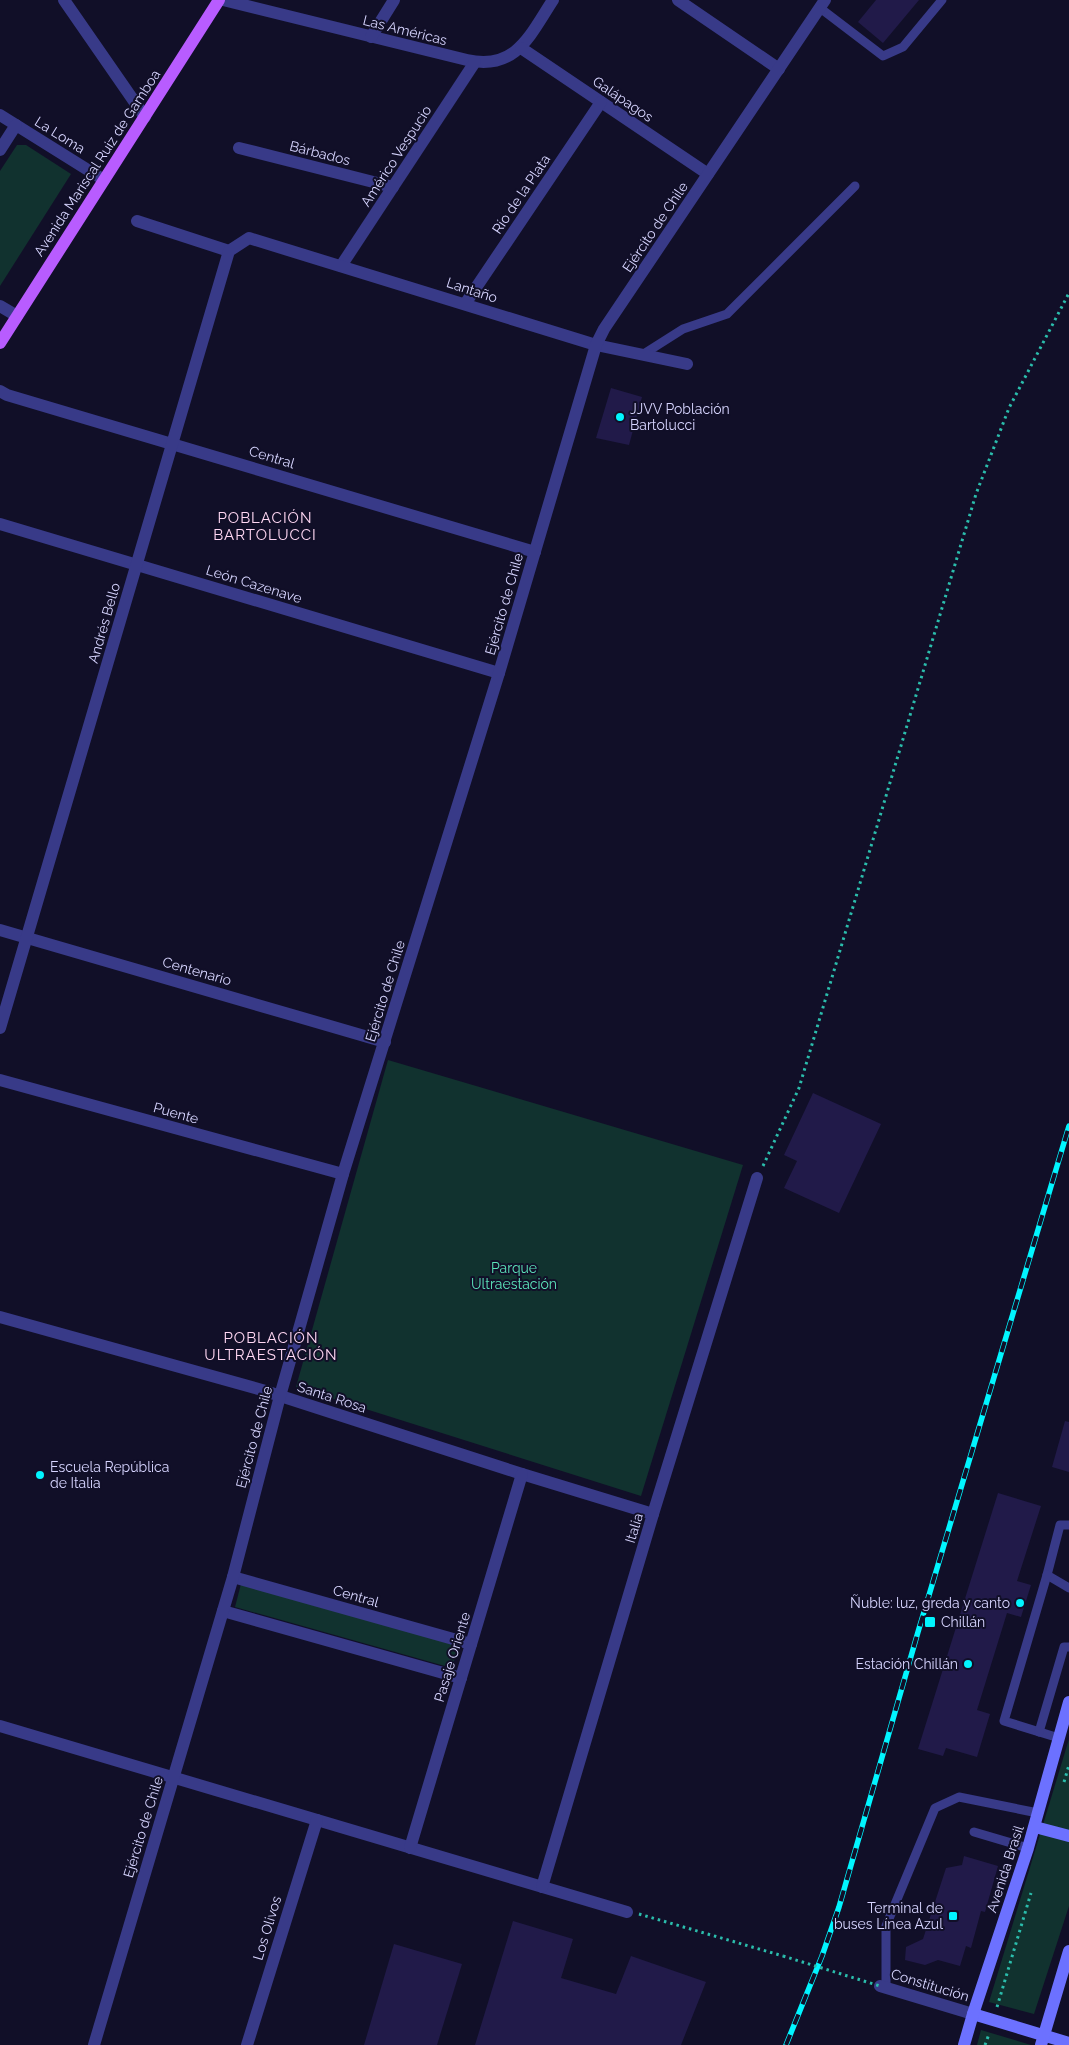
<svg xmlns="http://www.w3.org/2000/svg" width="1069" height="2045" viewBox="0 0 1069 2045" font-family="Raleway,sans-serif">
  <rect width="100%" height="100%" fill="#110f28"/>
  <g fill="#11322f">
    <polygon points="17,145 26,145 71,174 0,286 0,171"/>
    <polygon points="388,1060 743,1165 641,1496 296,1387"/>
    <polygon points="241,1584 459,1644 452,1668 235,1607"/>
    <polygon points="1069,1739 1069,1906 1034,2014 989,2002"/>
    <polygon points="981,2030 1031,2045 977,2045"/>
  </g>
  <g fill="#211a49">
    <polygon points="876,0 919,0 883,43 858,22"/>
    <polygon points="611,388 642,397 629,445 596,438"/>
    <polygon points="813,1093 881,1124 839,1213 784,1188 797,1161 784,1155"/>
    <polygon points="1065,1421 1069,1422 1069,1472 1052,1467"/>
    <polygon points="998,1493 1041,1506 1017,1581 1031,1585 1021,1617 1007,1613 977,1710 990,1714 977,1757 946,1748 943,1756 918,1749"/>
    <polygon points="964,1856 998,1866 985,1912 981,1911 971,1948 966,1946 960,1966 938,1960 925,1965 905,1960 906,1947 923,1939 946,1868 962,1865"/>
    <polygon points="513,1921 573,1939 561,1978 616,1994 631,1956 706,1982 681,2045 475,2045"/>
    <polygon points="394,1944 462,1964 437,2045 364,2045"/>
  </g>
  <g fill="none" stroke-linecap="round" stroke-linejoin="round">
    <g stroke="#2bbdac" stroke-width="3" stroke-dasharray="2.5 4" stroke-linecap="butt">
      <polyline points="763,1166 799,1088 976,494 1009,408 1069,293"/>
      <polyline points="1064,1782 1069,1765"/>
      <polyline points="639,1914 783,1956"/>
      <polyline points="997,2007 1031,1893"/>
      <polyline points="985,2045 989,2034"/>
    </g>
    <g stroke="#383a88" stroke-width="9">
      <polyline points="820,8 883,56 903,47 942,0"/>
      <polyline points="642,355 683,329 727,314 855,186"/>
      <polyline points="1069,1525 1060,1525 1047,1575 1069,1588"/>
      <polyline points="1047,1575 1004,1721 1059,1738"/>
      <polyline points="1039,1732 1064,1647 1069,1647"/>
      <polyline points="974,1832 1028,1848"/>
      <polyline points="886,1987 886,1926 935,1808 959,1797 1038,1813"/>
    </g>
    <g stroke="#383a88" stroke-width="12">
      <polyline points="64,0 145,117"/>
      <path d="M 223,0 L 467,60 C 516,71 530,35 553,0"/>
      <polyline points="678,0 779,69"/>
      <polyline points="371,37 394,0"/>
      <polyline points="521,48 708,174"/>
      <polyline points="0,115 104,180"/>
      <polyline points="239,148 393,187"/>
      <polyline points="0,150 16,125"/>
      <polyline points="137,221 229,251"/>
      <polyline points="341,266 475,62"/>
      <polyline points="465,304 601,102"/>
      <polyline points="0,306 17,316"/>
      <polyline points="0,391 7,395 535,552"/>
      <polyline points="0,524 499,673"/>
      <polyline points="0,930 385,1042"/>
      <polyline points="0,1028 229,251 249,238 596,345 687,364"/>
      <polyline points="0,1080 343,1174"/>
      <polyline points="0,1317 262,1390 522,1474 653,1514"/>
      <polyline points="233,1577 471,1644"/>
      <polyline points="223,1611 461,1678"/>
      <polyline points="0,1726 627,1912"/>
      <polyline points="410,1848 522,1474"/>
      <polyline points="542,1887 653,1514 757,1178"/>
      <polyline points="880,1986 973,2014"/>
      <polyline points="94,2045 233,1577 280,1396 343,1174 499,673 596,345 604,329 825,0"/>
      <polyline points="247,2045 317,1820"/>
    </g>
    <g stroke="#6c71ff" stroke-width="12">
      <polyline points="1035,1827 1069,1836"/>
      <polyline points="973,2014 1069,2043"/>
      <polyline points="964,2045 973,2014 1028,1848 1069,1702"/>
      <polyline points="1041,2045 1069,1951"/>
    </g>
    <polyline stroke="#b85cff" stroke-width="12" points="0,343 219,0"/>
    <g stroke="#01f5ff" stroke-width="5.5">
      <polyline id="rail" points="786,2045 822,1956 839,1907 918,1632 1069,1126"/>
    </g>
    <use href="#rail" stroke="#110f28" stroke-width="4" stroke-dasharray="11" stroke-linecap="butt"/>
    <polyline stroke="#2bbdac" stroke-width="3" stroke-dasharray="2.5 4" stroke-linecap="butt" points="783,1956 880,1986"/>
  </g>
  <g fill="#01f5ff" stroke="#110f28" stroke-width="2">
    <circle cx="620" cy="417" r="5"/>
    <circle cx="40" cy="1475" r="5"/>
    <circle cx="1020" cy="1603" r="5"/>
    <rect x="924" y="1616" width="12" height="12" rx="2.5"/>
    <circle cx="968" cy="1664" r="5"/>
    <rect x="948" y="1911" width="10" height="10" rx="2.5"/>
  </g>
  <g text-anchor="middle" stroke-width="4" stroke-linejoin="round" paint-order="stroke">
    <g font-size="14" fill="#d7d5ff" stroke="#110f28">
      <text transform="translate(405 30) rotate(14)" y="5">Las Américas</text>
      <text transform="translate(623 99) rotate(34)" y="5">Galápagos</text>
      <text transform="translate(60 135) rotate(32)" y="5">La Loma</text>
      <text transform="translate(320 153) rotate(14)" y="5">Bárbados</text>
      <text transform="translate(396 156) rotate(-57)" y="5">Américo Vespucio</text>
      <text transform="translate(97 163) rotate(-57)" y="5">Avenida Mariscal Ruiz de Gamboa</text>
      <text transform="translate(521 194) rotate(-56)" y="5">Río de la Plata</text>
      <text transform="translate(655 227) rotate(-56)" y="5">Ejército de Chile</text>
      <text transform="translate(472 290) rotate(18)" y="5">Lantaño</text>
      <text transform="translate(272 457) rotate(17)" y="5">Central</text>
      <text transform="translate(254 584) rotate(17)" y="5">León Cazenave</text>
      <text transform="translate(504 604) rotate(-74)" y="5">Ejército de Chile</text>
      <text transform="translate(104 623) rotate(-74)" y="5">Andrés Bello</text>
      <text transform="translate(197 971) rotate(16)" y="5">Centenario</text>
      <text transform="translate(385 991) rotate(-73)" y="5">Ejército de Chile</text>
      <text transform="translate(176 1113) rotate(15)" y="5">Puente</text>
      <text transform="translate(332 1397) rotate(18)" y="5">Santa Rosa</text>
      <text transform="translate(254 1437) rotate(-75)" y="5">Ejército de Chile</text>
      <text transform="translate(634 1528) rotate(-73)" y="5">Italia</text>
      <text transform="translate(356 1596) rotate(16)" y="5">Central</text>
      <text transform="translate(452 1657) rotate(-73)" y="5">Pasaje Oriente</text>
      <text transform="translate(143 1827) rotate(-73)" y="5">Ejército de Chile</text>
      <text transform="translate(1005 1869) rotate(-72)" y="5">Avenida Brasil</text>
      <text transform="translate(267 1928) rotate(-73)" y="5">Los Olivos</text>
      <text transform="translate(930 1985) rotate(17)" y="5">Constitución</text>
    </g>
    <g font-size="14" fill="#d7d5ff" stroke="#110f28" text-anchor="start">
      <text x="630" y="414">JJVV Población<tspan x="630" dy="16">Bartolucci</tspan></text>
      <text x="50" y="1472">Escuela República<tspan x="50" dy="16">de Italia</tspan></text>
      <text x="1010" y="1608" text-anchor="end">Ñuble: luz, greda y canto</text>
      <text x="941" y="1627">Chillán</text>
      <text x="958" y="1669" text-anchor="end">Estación Chillán</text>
      <text x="943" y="1913" text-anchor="end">Terminal de<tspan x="943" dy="16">buses Línea Azul</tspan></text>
    </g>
    <g font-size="14" fill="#5ce4ba" stroke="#110f28">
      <text x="514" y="1273">Parque<tspan x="514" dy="16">Ultraestación</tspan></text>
    </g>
    <g font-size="15" letter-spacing="1" fill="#ffd7f3" stroke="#110f28">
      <text x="265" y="523">POBLACIÓN<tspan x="265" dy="17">BARTOLUCCI</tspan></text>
      <text x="271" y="1343">POBLACIÓN<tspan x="271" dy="17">ULTRAESTACIÓN</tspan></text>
    </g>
  </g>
</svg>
